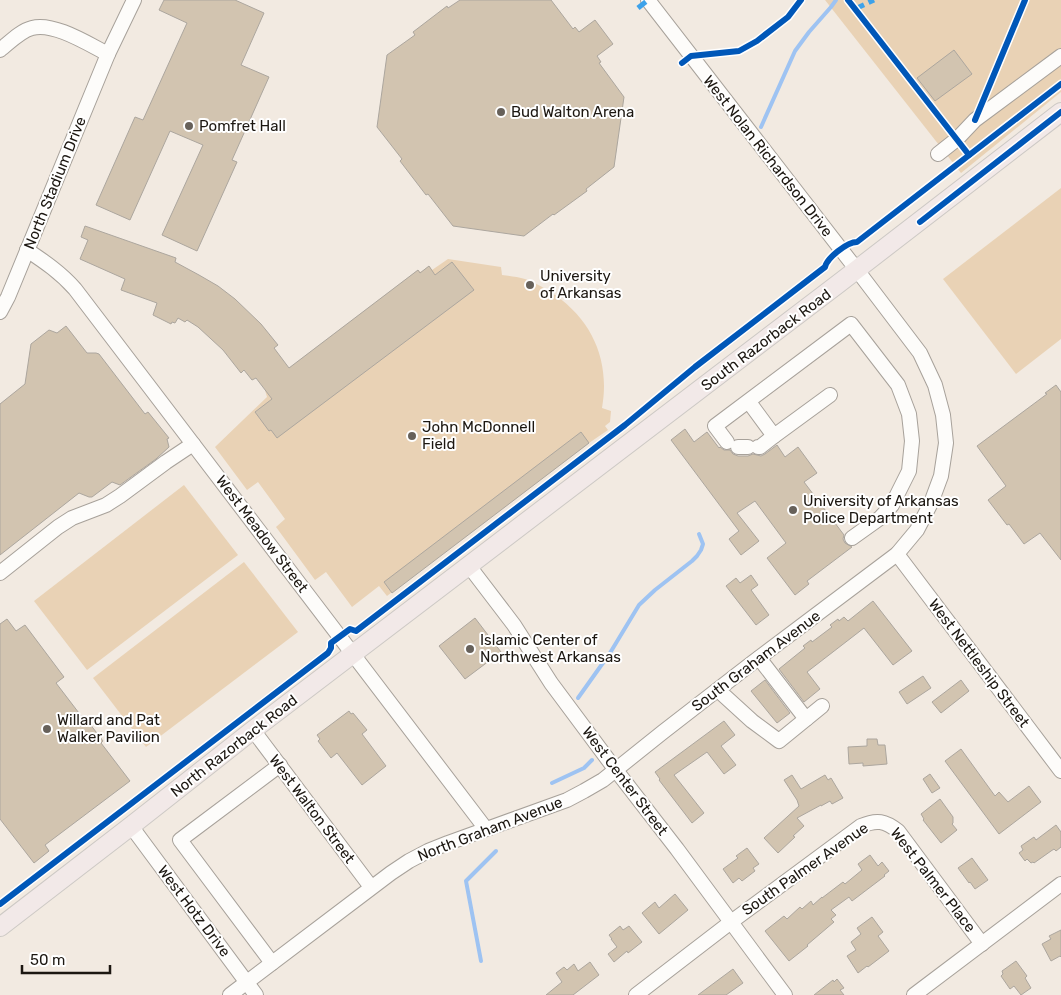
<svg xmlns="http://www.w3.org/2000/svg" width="1061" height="995" viewBox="0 0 1061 995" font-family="Rubik,sans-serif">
  <rect width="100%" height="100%" fill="#f2eae1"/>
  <g fill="#e9d2b5">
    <polygon points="825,0 1061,0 1061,92 961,173"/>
    <polygon points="1061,188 1061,339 1016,374 943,279"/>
    <path d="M 448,259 L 501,267 L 502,275 C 510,276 518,277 525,279 C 536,283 546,289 555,295 C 594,322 610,363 602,408 L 611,411 L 610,422 L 605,426 L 608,430 L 589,443 L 387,596 L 379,586 L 352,607 L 326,572 L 315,580 L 276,527 L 285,519 L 258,482 L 247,490 L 215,447 L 267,397 L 265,390 L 273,384 L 272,381 L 418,270 L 421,272 L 429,266 L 432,270 Z"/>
    <polygon points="184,485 238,555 87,670 34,601"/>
    <polygon points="244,562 298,632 146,747 93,678"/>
  </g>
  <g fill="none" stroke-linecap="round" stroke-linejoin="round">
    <g stroke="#9ec3f2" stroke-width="4">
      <polyline points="761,127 795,51 809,32 831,7 836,0"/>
      <polyline points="578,698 610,653 639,605 655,590 692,561 697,556 701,550 703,544 699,534"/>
      <polyline points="552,783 584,768 592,760"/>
      <polyline points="481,961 466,881 496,851"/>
    </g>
  </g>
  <g fill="#d2c4b0" stroke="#aca69e">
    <polygon points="164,0 235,0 264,13 241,65 269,77 232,160 237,162 197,251 162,235 203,145 170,131 130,220 96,205 135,117 143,120 187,23 159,10"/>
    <polygon points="460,0 551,0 573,29 575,27 579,32 595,20 613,44 597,56 601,62 599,63 624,97 614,167 586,189 587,191 554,215 553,214 524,236 453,226 428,194 426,195 400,161 402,159 377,127 387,55 415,35 413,32 447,6 448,8"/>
    <polygon points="954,50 972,74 935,101 917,78"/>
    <polygon points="85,226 176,258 175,262 199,275 218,286 235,299 261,324 278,345 274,348 289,368 418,270 420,273 429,266 435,275 452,262 474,290 277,438 271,430 269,431 255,412 272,399 256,378 252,380 244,370 241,373 223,350 198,327 187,320 185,322 178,318 175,323 172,322 171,324 153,315 157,303 121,290 125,279 80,259 88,240 81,237"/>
    <polygon points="66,326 87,353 96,353 99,354 145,414 148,412 169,438 167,439 169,447 156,459 120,485 112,482 92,497 89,497 79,493 0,555 0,404 25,384 31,344 49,330 57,333"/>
    <polygon points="1056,385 1061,392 1061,560 1040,533 1024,544 1009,524 1007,525 988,500 1006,486 977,446 1047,394 1045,393"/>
    <polygon points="685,429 694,442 707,432 719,448 720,447 724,450 730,450 733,454 738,456 748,456 753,454 761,456 765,454 777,445 785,457 798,447 817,473 804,482 844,535 843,539 845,543 852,547 807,581 809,584 795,595 767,558 786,543 755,501 737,513 759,541 741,555 729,539 739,531 671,440"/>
    <polygon points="581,432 589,443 392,593 384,582"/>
    <polygon points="751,575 758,585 751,590 769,615 756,625 726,586 736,578 740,583"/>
    <polygon points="873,601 912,651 893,665 864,628 807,672 820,689 804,702 779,669 805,648 803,646 811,640 812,642 832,627 830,625 838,619 839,621 844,617 848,621"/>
    <polygon points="475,618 501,652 465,679 439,646"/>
    <polygon points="7,619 16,631 25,625 64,677 56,683 82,717 83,715 103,741 101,743 130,781 45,845 49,851 34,863 0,819 0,624"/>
    <polygon points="923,676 931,688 907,704 899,692"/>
    <polygon points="765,680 790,713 777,723 751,691"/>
    <polygon points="961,680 969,691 941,713 932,702"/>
    <polygon points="349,711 351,714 353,713 367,730 362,734 386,766 362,785 337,753 331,758 318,741 320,739 317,735"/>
    <polygon points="724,721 735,735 721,746 736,765 724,774 707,752 674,775 704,813 692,823 659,780 660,779 655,772"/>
    <polygon points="867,739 877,739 878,745 885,745 887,764 863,766 863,763 849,764 848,747 867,746"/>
    <polygon points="961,749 995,796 999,792 1008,802 1029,786 1041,802 999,834 945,761"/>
    <polygon points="930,774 940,788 932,793 923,779"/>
    <polygon points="792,775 801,789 825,775 828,780 831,778 843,798 832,804 830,801 821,806 821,805 797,818 804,826 793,836 795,837 778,853 764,838 799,806 797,800 784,780"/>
    <polygon points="940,799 953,817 953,823 952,824 957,830 941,843 923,820 924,819 921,814"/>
    <polygon points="1056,825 1061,832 1061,847 1056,851 1054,849 1051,851 1034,863 1033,862 1031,863 1027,859 1025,861 1019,853 1023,850 1021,846 1034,837 1036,840"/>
    <polygon points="747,848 759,864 753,868 755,871 742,881 739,878 733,883 723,869 738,858 736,856"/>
    <polygon points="870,855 878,866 882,862 889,871 884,875 885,876 852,901 849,897 831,910 836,915 831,919 834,922 807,945 808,946 789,961 765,931 784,916 787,919 800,907 802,909 811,901 813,905 822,897 822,898 843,882 845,884 862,870 858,864"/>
    <polygon points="972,858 988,880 975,889 970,882 969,883 958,868"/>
    <polygon points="675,894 688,910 659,934 642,913 655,902 659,908"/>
    <polygon points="872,917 883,932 878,936 889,951 868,967 867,966 858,973 847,956 856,950 851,942 861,934 857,928"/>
    <polygon points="620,926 623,930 629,926 642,942 628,953 627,951 614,962 608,954 617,947 611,939 612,939 609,935"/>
    <polygon points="1061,930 1061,957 1060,956 1051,961 1042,944 1051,939 1049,936"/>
    <polygon points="1016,961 1027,976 1025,978 1031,988 1021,995 1014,986 1010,989 1001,976 1003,974 1002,971"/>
    <polygon points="590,962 599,975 573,995 546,995 562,982 556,973 564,967 567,970 574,964 578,971"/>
    <polygon points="733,969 743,983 726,995 698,995"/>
    <polygon points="837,979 844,988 840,990 844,995 814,995 833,980 834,982"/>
  </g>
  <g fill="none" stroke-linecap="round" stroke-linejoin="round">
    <g stroke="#a7a19a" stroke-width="16">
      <g id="minor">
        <path d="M 0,50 C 9,43 20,31 32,28 C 54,22 88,44 108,54"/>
        <polyline points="938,154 957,139 975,120 1061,56"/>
        <path d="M 27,250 C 45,262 61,273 75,289 L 486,829"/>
        <polyline points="0,312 8,297 108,54 134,0"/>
        <polyline points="749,402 774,436 830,395"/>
        <polyline points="727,442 715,426 851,324 898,385 909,414 912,441 909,471 892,505 880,518 852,538"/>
        <polyline points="738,447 748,447"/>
        <polyline points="758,447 760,447 774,436"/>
        <polyline points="897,554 1061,771"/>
        <polyline points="469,566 514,625 551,683 615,769 677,849 785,995"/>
        <polyline points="0,573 58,527 72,518 106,505 120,496 166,462 193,444"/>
        <polyline points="759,658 806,719"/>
        <polyline points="718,690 752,721 779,741 822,706"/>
        <polyline points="253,730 371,887"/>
        <polyline points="131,826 256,995"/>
        <polyline points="272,963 180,840 280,765"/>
        <polyline points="230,995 391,873 409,861 428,851 448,843 567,800 584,791 603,780 663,732 752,663 897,554 917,530 931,503 941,476 946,443 943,415 935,385 920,353 857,270 648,0"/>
        <path d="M 636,995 L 731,922 L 861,826 C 877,819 885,821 898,831 L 982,944"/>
        <polyline points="914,995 1061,884"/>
      </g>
    </g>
    <g stroke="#cdc9c5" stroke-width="20">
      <polyline id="major" points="0,927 131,826 253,730 838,284 1061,112"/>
    </g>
    <use href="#minor" stroke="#fdfcfa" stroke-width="14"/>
    <use href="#major" stroke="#f2e9e8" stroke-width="18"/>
    <g stroke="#3da2ea" stroke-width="5" stroke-dasharray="10 5" stroke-linecap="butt">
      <polyline points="638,8 648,0"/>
      <polyline points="855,9 874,0"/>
    </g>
    <g stroke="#fff" stroke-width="9">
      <g id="cycleway">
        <polyline points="848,0 969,155"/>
        <polyline points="682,63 691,56 739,51 757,41 788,17 801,0"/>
        <polyline points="975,120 1025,0"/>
        <polyline points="920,222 1061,112"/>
        <path d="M 0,904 L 328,653 L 331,648 L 331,643 L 350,629 L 356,631 L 625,425 L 695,367 L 825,267 C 827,258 847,242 857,242 L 1061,84"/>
      </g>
    </g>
    <use href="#cycleway" stroke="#0057b8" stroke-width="6"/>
  </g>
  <g fill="#67615a" stroke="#fff" stroke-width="2">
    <circle cx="501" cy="112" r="5"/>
    <circle cx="189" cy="126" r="5"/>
    <circle cx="530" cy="285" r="5"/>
    <circle cx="412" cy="436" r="5"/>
    <circle cx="793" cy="510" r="5"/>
    <circle cx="470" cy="649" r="5"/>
    <circle cx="47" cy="729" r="5"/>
  </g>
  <g text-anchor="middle" stroke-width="4" stroke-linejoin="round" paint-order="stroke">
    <g font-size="15" fill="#1c1711" stroke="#fff" text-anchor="start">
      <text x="511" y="117">Bud Walton Arena</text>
      <text x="199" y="131">Pomfret Hall</text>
      <text x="540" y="281">University<tspan x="540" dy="17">of Arkansas</tspan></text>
      <text x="422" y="432">John McDonnell<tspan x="422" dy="17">Field</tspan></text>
      <text x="803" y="506">University of Arkansas<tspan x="803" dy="17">Police Department</tspan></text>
      <text x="480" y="645">Islamic Center of<tspan x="480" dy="17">Northwest Arkansas</tspan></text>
      <text x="57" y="725">Willard and Pat<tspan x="57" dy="17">Walker Pavilion</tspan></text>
    </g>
    <g font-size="15" fill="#1c1711" stroke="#fff">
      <text transform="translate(768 156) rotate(52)" y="5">West Nolan Richardson Drive</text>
      <text transform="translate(55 183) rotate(-68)" y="5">North Stadium Drive</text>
      <text transform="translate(766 340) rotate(-37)" y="5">South Razorback Road</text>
      <text transform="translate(262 534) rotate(53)" y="5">West Meadow Street</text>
      <text transform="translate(756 661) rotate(-37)" y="5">South Graham Avenue</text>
      <text transform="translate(979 663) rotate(53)" y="5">West Nettleship Street</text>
      <text transform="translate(234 746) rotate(-38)" y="5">North Razorback Road</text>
      <text transform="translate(625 781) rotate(53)" y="5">West Center Street</text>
      <text transform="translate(312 809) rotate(53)" y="5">West Walton Street</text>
      <text transform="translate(490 829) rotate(-21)" y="5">North Graham Avenue</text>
      <text transform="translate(805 869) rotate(-35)" y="5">South Palmer Avenue</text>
      <text transform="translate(933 880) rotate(52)" y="5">West Palmer Place</text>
      <text transform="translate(194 911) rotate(53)" y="5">West Hotz Drive</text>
    </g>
  </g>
  <path d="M22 965v8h88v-8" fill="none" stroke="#1c1711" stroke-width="2.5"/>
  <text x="30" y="965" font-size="15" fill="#1c1711" stroke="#ffffff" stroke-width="4" paint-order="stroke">50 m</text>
</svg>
